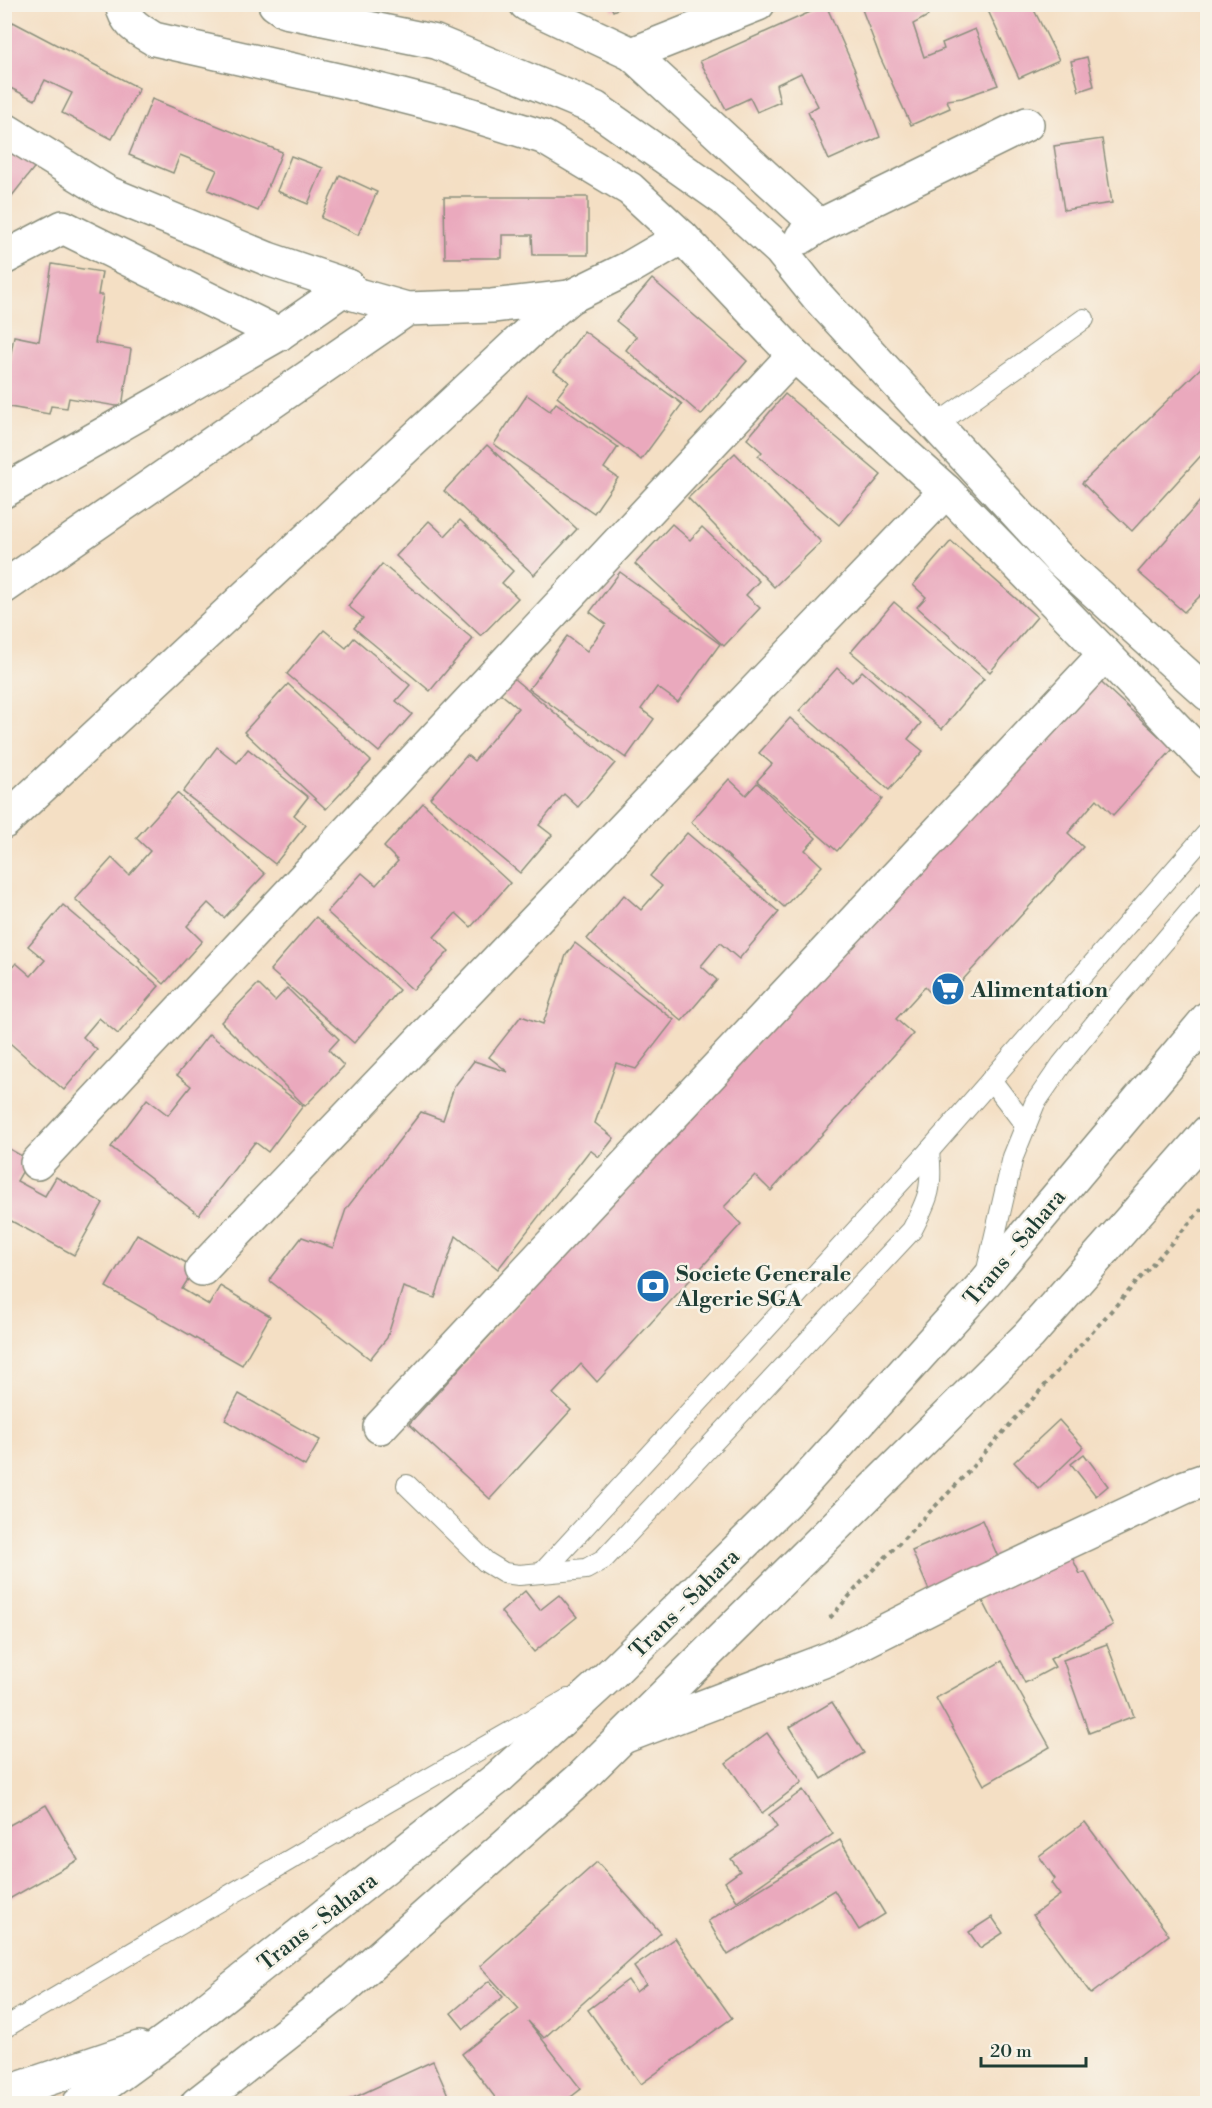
<svg xmlns="http://www.w3.org/2000/svg" width="1212" height="2108" viewBox="0 0 1212 2108" font-family="'Libre Bodoni',serif">
  <rect width="100%" height="100%" fill="#f7f3e8"/>
  <filter id="ink" filterUnits="userSpaceOnUse"><feTurbulence type="fractalNoise" baseFrequency=".0167" numOctaves="2"/><feDisplacementMap in="SourceGraphic" scale="12" xChannelSelector="R" yChannelSelector="G"/><feConvolveMatrix kernelMatrix="1 2 1 2 8 2 1 2 1" color-interpolation-filters="sRGB"/></filter>
  <filter id="wash" filterUnits="userSpaceOnUse"><feTurbulence type="fractalNoise" baseFrequency=".008" numOctaves="4" result="noise"/><feDisplacementMap in="SourceGraphic" scale="24" xChannelSelector="R" yChannelSelector="G"/><feGaussianBlur stdDeviation="1.35" result="paint"/><feColorMatrix in="noise" values="0 0 0 0 0 0 0 0 0 0 0 0 0 0 0 0 0 1.4 0 .05"/><feComposite in="paint" operator="in"/></filter>
  <g filter="url(#wash)">
    <rect width="100%" height="100%" fill="#f4dfc4"/>
    <g id="blocks">
      <g fill="#eaa9bd">
        <polygon points="610,4 628,4 613,11"/>
        <polygon points="860,4 924,4 928,16 913,24 924,57 944,49 942,43 975,29 998,85 962,98 947,100 950,108 911,125 880,57"/>
        <polygon points="985,4 1031,4 1059,60 1019,78"/>
        <polygon points="826,5 854,68 880,137 829,160 808,112 818,106 801,73 776,85 780,102 757,112 750,98 726,109 700,61"/>
        <polygon points="13,22 139,88 112,139 62,113 72,93 45,80 35,100 4,85 4,40"/>
        <polygon points="1087,57 1094,86 1079,91 1071,61"/>
        <polygon points="152,99 282,152 258,211 208,190 217,170 180,155 173,173 129,155"/>
        <polygon points="4,139 37,164 4,206"/>
        <polygon points="1102,139 1112,203 1064,210 1054,146"/>
        <polygon points="291,156 323,168 308,204 277,191"/>
        <polygon points="340,175 377,192 358,235 321,218"/>
        <polygon points="444,197 588,197 588,255 533,255 532,235 502,235 502,258 445,258"/>
        <polygon points="52,264 102,272 98,295 103,295 95,343 131,349 122,407 69,398 67,408 51,406 49,414 4,406 4,392 14,336 39,341"/>
        <polygon points="652,279 747,361 701,415 626,350 636,337 616,321"/>
        <polygon points="584,331 682,404 641,460 557,397 569,382 554,371"/>
        <polygon points="1208,361 1208,448 1132,531 1082,483"/>
        <polygon points="785,394 881,475 839,525 758,456 762,452 747,439"/>
        <polygon points="527,395 550,411 556,403 618,447 604,468 618,478 594,513 494,444"/>
        <polygon points="487,445 577,529 534,575 444,491"/>
        <polygon points="735,453 821,542 774,587 688,498"/>
        <polygon points="1208,492 1208,600 1201,595 1184,612 1138,572"/>
        <polygon points="460,520 513,571 502,583 518,598 481,636 396,556 429,521 445,536"/>
        <polygon points="672,524 690,540 702,527 759,581 746,595 760,608 724,646 635,564"/>
        <polygon points="951,541 1037,617 990,672 917,607 926,597 913,585"/>
        <polygon points="382,564 473,639 430,691 354,628 363,618 348,606"/>
        <polygon points="620,572 720,644 678,702 657,687 641,709 654,719 626,758 529,689 567,636 587,651 606,624 590,612"/>
        <polygon points="894,602 984,679 942,729 851,652"/>
        <polygon points="324,630 346,648 354,638 410,685 396,701 412,714 379,752 287,674"/>
        <polygon points="837,668 852,682 862,671 921,723 908,739 923,751 889,790 799,711"/>
        <polygon points="1092,674 1173,749 1113,815 1097,799 1068,833 1083,847 941,1004 925,987 896,1019 913,1034 771,1191 755,1175 724,1207 741,1224 597,1382 581,1364 553,1394 571,1410 490,1499 409,1424"/>
        <polygon points="513,678 615,763 578,807 564,794 539,825 552,835 520,873 430,798 467,755 474,761 518,708 500,693"/>
        <polygon points="288,684 371,761 326,809 244,732"/>
        <polygon points="790,718 882,799 837,851 757,781 772,764 759,753"/>
        <polygon points="217,747 237,763 248,749 308,797 294,815 306,825 275,864 183,792"/>
        <polygon points="729,779 746,795 757,783 816,838 805,850 822,866 784,907 691,822"/>
        <polygon points="177,793 265,874 224,918 208,903 187,926 202,941 164,984 139,961 140,959 75,899 112,858 129,875 150,851 136,838"/>
        <polygon points="423,803 510,883 471,927 456,913 434,937 449,951 413,990 327,912 362,873 376,885 398,861 384,847"/>
        <polygon points="687,833 779,912 739,959 720,943 701,966 717,980 682,1021 587,939 624,895 641,910 662,886 650,876"/>
        <polygon points="63,905 159,986 118,1034 99,1018 83,1037 97,1050 64,1090 4,1038 4,977 16,963 31,976 45,960 28,946"/>
        <polygon points="316,917 399,990 354,1043 270,970"/>
        <polygon points="575,943 674,1020 636,1069 616,1063 595,1123 614,1138 599,1157 590,1150 498,1269 456,1236 435,1298 403,1287 387,1338 370,1359 270,1281 271,1277 302,1237 333,1248 346,1209 421,1112 443,1120 454,1087 474,1061 508,1072 489,1057 521,1016 543,1024 566,955"/>
        <polygon points="258,984 275,1001 287,988 339,1039 329,1050 344,1066 305,1106 221,1022"/>
        <polygon points="209,1034 303,1106 268,1152 255,1142 199,1215 111,1147 147,1099 168,1115 191,1086 177,1075"/>
        <polygon points="4,1146 29,1160 17,1181 45,1196 56,1177 103,1203 74,1255 4,1217"/>
        <polygon points="137,1234 195,1268 182,1289 209,1305 220,1286 270,1316 242,1365 106,1287"/>
        <polygon points="239,1394 320,1440 305,1466 225,1420"/>
        <polygon points="1059,1420 1083,1447 1039,1489 1014,1462"/>
        <polygon points="1084,1454 1108,1486 1096,1496 1071,1464"/>
        <polygon points="982,1520 1001,1564 931,1595 912,1551"/>
        <polygon points="1068,1549 1080,1574 1085,1572 1113,1625 1050,1659 1055,1667 1025,1683 980,1595"/>
        <polygon points="525,1591 540,1610 559,1595 577,1617 534,1652 501,1612"/>
        <polygon points="1107,1644 1134,1716 1089,1733 1063,1660"/>
        <polygon points="1002,1661 1050,1747 984,1785 936,1698"/>
        <polygon points="832,1702 864,1753 822,1779 790,1727"/>
        <polygon points="767,1733 802,1782 762,1813 726,1763"/>
        <polygon points="803,1790 833,1834 737,1901 725,1882 740,1871 731,1859 777,1827 769,1815"/>
        <polygon points="46,1805 78,1860 4,1902 4,1828"/>
        <polygon points="1085,1822 1169,1935 1091,1994 1033,1915 1060,1895 1051,1883 1055,1879 1039,1856"/>
        <polygon points="840,1840 885,1914 859,1930 834,1890 728,1955 708,1921"/>
        <polygon points="597,1862 661,1933 544,2038 528,2021 581,2089 567,2100 571,2104 500,2104 462,2054 519,2009 480,1966"/>
        <polygon points="992,1917 1003,1933 980,1948 969,1932"/>
        <polygon points="675,1938 732,2018 641,2084 588,2010 628,1980 636,1992 646,1984 634,1967"/>
        <polygon points="489,1981 503,1997 464,2029 451,2013"/>
        <polygon points="433,2061 452,2104 340,2104"/>
      </g>
    </g>
  </g>
  <g filter="url(#ink)">
    <use href="#blocks" fill-opacity="0" stroke="#8a8e7c" stroke-width="1.5"/>
    <g fill="none" stroke-linecap="round" stroke-linejoin="round">
      <g stroke="#8a8e7c" stroke-width="22">
        <g id="service">
          <polyline points="936,425 1084,319"/>
          <polyline points="991,1080 1026,1126"/>
          <polyline points="986,1274 1013,1157 1035,1103 1062,1064 1111,1004 1208,890"/>
          <path d="M 407,1485 L 486,1562 L 504,1573 L 519,1575 L 586,1569 L 604,1559 L 912,1230 C 929,1197 933,1188 929,1151"/>
          <polyline points="542,1573 929,1151 1208,832"/>
          <polyline points="4,2028 388,1802 568,1699"/>
        </g>
      </g>
      <g stroke="#8a8e7c" stroke-width="36">
        <g id="minor">
          <path d="M 122,4 C 125,23 139,30 154,39 L 351,83 L 453,109 L 543,137 L 630,189 L 682,237"/>
          <polyline points="275,4 285,11 436,42 595,108 724,199 780,250 817,296 1059,559 1208,694"/>
          <polyline points="526,4 632,54"/>
          <polyline points="758,4 632,54 819,226"/>
          <polyline points="4,129 108,193 268,259 348,286 354,294 407,309"/>
          <polyline points="802,237 819,226 1027,124"/>
          <polyline points="4,258 63,227 279,334"/>
          <polyline points="4,491 279,334 348,286"/>
          <polyline points="4,587 407,309 492,306 570,297"/>
          <polyline points="4,822 542,320 570,297 629,268 682,237 794,355 946,491 1105,654 1208,762"/>
          <polyline points="37,1163 794,355"/>
          <polyline points="202,1269 946,491"/>
          <polyline points="380,1427 1105,654"/>
          <polyline points="623,1737 831,1658 970,1588 1185,1487 1208,1479"/>
        </g>
      </g>
      <g stroke="#8a8e7c" stroke-width="36">
        <g id="trunk">
          <polyline points="4,2097 15,2090 139,2048"/>
          <polyline points="79,2104 172,2036 499,1777 612,1673 791,1497 984,1284 1208,1018"/>
          <polyline points="197,2104 341,1991 582,1777 1029,1335 1208,1132"/>
        </g>
      </g>
      <polyline stroke="#8a8e7c" stroke-width="4" stroke-dasharray="4.5 4.5" stroke-linecap="butt" points="830,1618 866,1577 957,1484 1208,1202"/>
      <use href="#service" stroke="#fff" stroke-width="20"/>
      <use href="#minor" stroke="#fff" stroke-width="33"/>
      <use href="#trunk" stroke="#fff" stroke-width="33"/>
    </g>
  </g>
  <defs>
    <g id="supermarket-disc" transform="scale(1.725)"><circle r="9.5" fill="#1f6fb2" stroke="#f7f3e8"/><path d="M-6-5.5h2.5l.6 2H6L4.5 2H-2.5L-4.4-4H-6ZM-1.5 3.2a1.3 1.3 0 1 0 .1 0ZM3 3.2a1.3 1.3 0 1 0 .1 0Z" fill="#fff"/></g>
    <g id="bank-disc" transform="scale(1.725)"><circle r="9.5" fill="#1f6fb2" stroke="#f7f3e8"/><path d="M-6-4H6V4H-6ZM0-2.3a2.3 2.3 0 1 0 0 4.6a2.3 2.3 0 1 0 0-4.6Z" fill="#fff"/></g>
  </defs>
  <g fill-rule="evenodd">
    <use href="#supermarket-disc" x="948" y="989"/>
    <use href="#bank-disc" x="653" y="1286"/>
  </g>
  <g text-anchor="middle" stroke-width="5" stroke-linejoin="round" paint-order="stroke">
    <g font-size="22" font-weight="bold" fill="#1f3d34" stroke="#f7f3e8" text-anchor="start">
      <text x="971" y="997">Alimentation</text>
      <text x="676" y="1281">Societe Generale<tspan x="676" dy="25">Algerie SGA</tspan></text>
    </g>
    <g font-size="22" fill="#1f3d34" stroke="#f7f3e8">
      <text transform="translate(1014 1247) rotate(-50)" y="8">Trans - Sahara</text>
      <text transform="translate(684 1603) rotate(-45)" y="8">Trans - Sahara</text>
      <text transform="translate(317 1921) rotate(-38)" y="8">Trans - Sahara</text>
    </g>
  </g>
  <rect width="1212" height="2108" fill="none" stroke="#f7f3e8" stroke-width="24"/>
  <path d="M981 2057v9h105v-9" fill="none" stroke="#1f3d34" stroke-width="3"/>
  <text x="990" y="2057" font-size="18" fill="#1f3d34" stroke="#f7f3e8" stroke-width="4.5" paint-order="stroke">20 m</text>
</svg>
